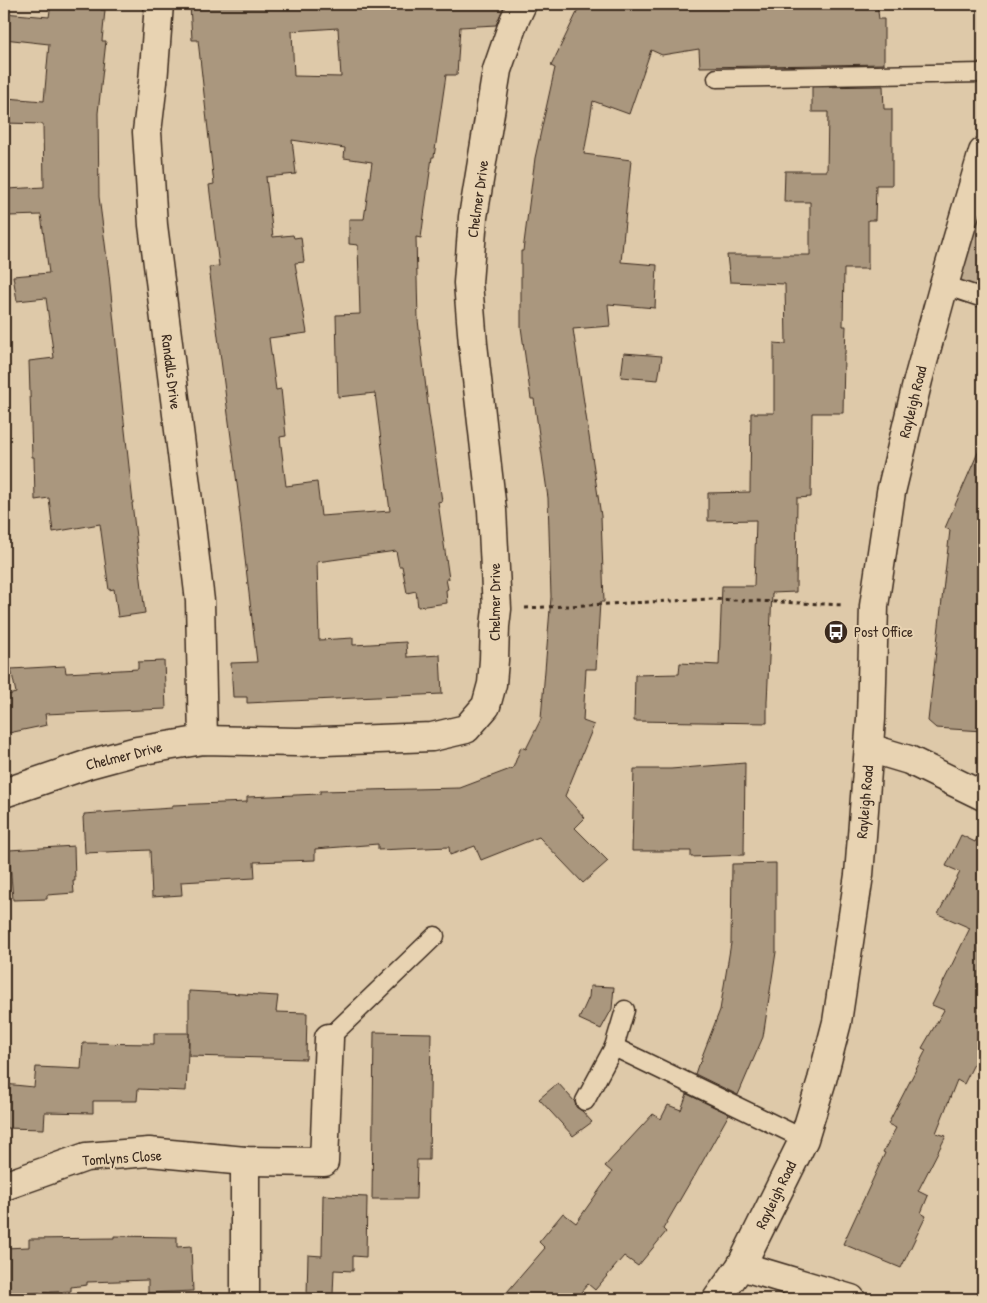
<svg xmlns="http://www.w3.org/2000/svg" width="987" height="1303" viewBox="0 0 987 1303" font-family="'Patrick Hand',sans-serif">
  <rect width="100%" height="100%" fill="#dec9a9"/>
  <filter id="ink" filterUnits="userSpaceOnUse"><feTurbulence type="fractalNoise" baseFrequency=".02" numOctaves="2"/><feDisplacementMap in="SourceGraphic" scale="10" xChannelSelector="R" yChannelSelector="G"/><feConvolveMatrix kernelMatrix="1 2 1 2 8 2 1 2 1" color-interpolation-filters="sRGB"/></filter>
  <g filter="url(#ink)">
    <polygon fill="#bfab90" stroke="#7d6a57" points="983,153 983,298 944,285"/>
    <g fill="#aa977e" stroke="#3b2a1e" fill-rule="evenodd">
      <polygon points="51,4 102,4 101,10 105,10 102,41 106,41 98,113 99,197 109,274 123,412 133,503 132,503 145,613 118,617 114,589 109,590 100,524 53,532 49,498 35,500 34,457 32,457 29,361 54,358 46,298 17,301 13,276 49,273 41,215 9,216 7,189 44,187 43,124 4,123 6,98 44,101 49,44 4,39 4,13 49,17"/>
      <path d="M 190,4 L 505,4 L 496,25 L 460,27 L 457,75 L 446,75 L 434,157 L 432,157 L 421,238 L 416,237 L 418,320 L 429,414 L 442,501 L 438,502 L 449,579 L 446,579 L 448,589 L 446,590 L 447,603 L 418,607 L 416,591 L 407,593 L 402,566 L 399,566 L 396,551 L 317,562 L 319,640 L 353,638 L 353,645 L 406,642 L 407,657 L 440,655 L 442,694 L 247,703 L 247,697 L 233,697 L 231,663 L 257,662 L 250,602 L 239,507 L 240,507 L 209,267 L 219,266 L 209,185 L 214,184 L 198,40 L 192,40 ZM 338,28 L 341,77 L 294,76 L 292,31 ZM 292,140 L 345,148 L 344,158 L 372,162 L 364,219 L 349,219 L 349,244 L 358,245 L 360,314 L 336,315 L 338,397 L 375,393 L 390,511 L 321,516 L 317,482 L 286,486 L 280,437 L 286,436 L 281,389 L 276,390 L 269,338 L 307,333 L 295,263 L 304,262 L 301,237 L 294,238 L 293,235 L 273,237 L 266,177 L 296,174 Z"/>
      <polygon points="581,4 877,4 879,19 884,19 884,64 700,67 699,49 662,55 651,50 629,114 593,101 584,154 631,160 621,262 657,265 655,308 608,304 610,326 573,329 601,516 604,602 600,602 596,669 586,669 583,721 594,725 565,796 585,818 575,828 608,861 583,883 539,837 481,860 475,846 450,855 449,847 378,850 378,844 315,849 315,860 254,862 255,878 181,882 182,895 152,897 150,850 85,853 83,817 84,816 84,814 172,808 173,805 247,802 247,797 320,794 320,791 460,788 513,768 521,747 526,749 541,719 551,597 548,498 534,399 531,399 521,327 521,251 523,251 535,158 555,68 551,66"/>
      <polygon points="883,86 884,109 892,109 892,185 876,185 875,220 868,220 868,269 844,269 843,326 846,326 845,354 844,354 843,413 812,413 811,497 797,498 796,592 772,593 767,702 767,723 634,721 635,675 679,674 680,663 719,665 722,586 754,586 756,520 708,521 708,493 750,492 751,413 774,413 774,343 786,344 785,284 730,282 727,255 810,255 810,202 784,202 785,171 827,171 828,112 812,112 812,87"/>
      <polygon points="624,353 662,356 658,380 621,377"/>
      <polygon points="983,441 983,731 936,728 928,721 950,530 945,528"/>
      <polygon points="164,661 166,709 45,714 47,725 4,734 4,696 16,693 11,669 65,666 66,673 138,669 138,662"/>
      <polygon points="745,763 744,855 691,857 691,851 632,851 634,769 671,769"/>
      <polygon points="983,827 983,1063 976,1060 964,1084 957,1080 936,1133 946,1136 918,1191 928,1196 921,1213 926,1216 901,1268 843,1244 885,1153 883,1152 896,1128 888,1124 926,1050 922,1048 944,1010 932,1005 970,928 938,914 960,872 946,866 961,835 975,842"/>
      <polygon points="74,846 75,881 73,881 74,893 47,895 47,899 13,900 9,850"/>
      <polygon points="776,863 776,952 763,1037 738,1095 695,1074 698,1065 702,1061 701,1059 720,1010 731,943 732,864"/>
      <polygon points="590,986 614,987 612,1009 601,1029 579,1019 589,997"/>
      <polygon points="189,991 278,996 276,1012 307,1013 306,1059 189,1056"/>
      <polygon points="374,1032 431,1033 429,1160 417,1160 416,1199 372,1199"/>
      <polygon points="154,1033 189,1033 186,1091 138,1089 137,1101 93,1101 93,1113 45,1112 44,1129 4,1128 4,1084 34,1087 36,1067 81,1069 83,1043 154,1044"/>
      <polygon points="558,1083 575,1102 576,1107 582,1111 592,1122 573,1136 539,1099"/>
      <polygon points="687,1094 729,1114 694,1177 693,1177 663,1229 666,1232 638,1266 624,1256 595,1290 588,1284 575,1299 501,1299 545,1248 539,1242 563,1213 576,1223 612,1172 605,1166 653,1114 661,1119 668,1105 681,1110"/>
      <polygon points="323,1195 367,1197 366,1257 353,1256 353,1271 334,1270 333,1295 307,1295 308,1255 322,1256"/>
      <polygon points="114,1236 177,1237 177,1247 191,1246 193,1291 148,1293 148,1280 87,1282 87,1285 71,1287 71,1291 4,1295 4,1248 29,1247 29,1239 114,1238"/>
    </g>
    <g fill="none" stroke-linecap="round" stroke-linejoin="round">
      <g stroke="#3b2a1e" stroke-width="21">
        <g id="lane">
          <polyline points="717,78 983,73"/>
          <polyline points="944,285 983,298"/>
          <polyline points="329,1038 435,936"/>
          <polyline points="614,1047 804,1139"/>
          <polyline points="585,1101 614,1047 625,1010"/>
        </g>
      </g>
      <g stroke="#3b2a1e" stroke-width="31">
        <g id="street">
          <polyline points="159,4 153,82 147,132 153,225 189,509 200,601 203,740"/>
          <polyline points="869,748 909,760 983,796"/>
          <polyline points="4,793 89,764 137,751 203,740 297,742 432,737 466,729 486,706 492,684 494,660 495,626 497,609 492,510 473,344 468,283 473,217 497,70 514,21 522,4"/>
          <polyline points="4,1186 86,1157 149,1152 245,1161 324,1162 329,1038"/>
          <polyline points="741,1266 851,1299"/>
          <polyline points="245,1299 245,1161"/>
        </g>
      </g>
      <g stroke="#3b2a1e" stroke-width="31">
        <polyline id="primary" points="717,1299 741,1266 804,1139 822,1080 837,1022 859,875 871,719 874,606 891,492 918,380 944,285 983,152"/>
      </g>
      <polyline stroke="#3b2a1e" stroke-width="3" stroke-dasharray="4 4" stroke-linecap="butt" points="525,608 712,599 844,605"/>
      <use href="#lane" stroke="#e8d3b2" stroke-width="18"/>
      <use href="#street" stroke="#e8d3b2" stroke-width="28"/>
      <use href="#primary" stroke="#e8d3b2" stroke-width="28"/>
    </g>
  </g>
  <defs>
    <g id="bus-disc" transform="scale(1.25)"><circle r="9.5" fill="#3b2a1e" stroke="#e8d3b2"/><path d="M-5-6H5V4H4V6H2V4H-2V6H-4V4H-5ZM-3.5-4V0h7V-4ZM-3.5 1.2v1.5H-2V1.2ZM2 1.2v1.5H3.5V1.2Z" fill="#fff"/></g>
  </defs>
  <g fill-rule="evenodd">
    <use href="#bus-disc" x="836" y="632"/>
  </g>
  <g text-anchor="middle" stroke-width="4" stroke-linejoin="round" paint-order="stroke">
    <g font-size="15" fill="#3b2a1e" stroke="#e8d3b2">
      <text transform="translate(478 199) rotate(-82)" y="5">Chelmer Drive</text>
      <text transform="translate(171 372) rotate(83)" y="5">Randalls Drive</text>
      <text transform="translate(913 402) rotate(-76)" y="5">Rayleigh Road</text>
      <text transform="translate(495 602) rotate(-90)" y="5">Chelmer Drive</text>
      <text transform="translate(124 756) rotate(-14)" y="5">Chelmer Drive</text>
      <text transform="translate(865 802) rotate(-85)" y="5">Rayleigh Road</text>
      <text transform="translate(122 1158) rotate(-4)" y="5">Tomlyns Close</text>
      <text transform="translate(776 1195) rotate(-64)" y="5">Rayleigh Road</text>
    </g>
    <g font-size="15" fill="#3b2a1e" stroke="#e8d3b2" text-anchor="start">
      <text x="854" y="637">Post Office</text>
    </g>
  </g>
  <rect width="987" height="1303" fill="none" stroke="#e8d3b2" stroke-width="20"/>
  <rect x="10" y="10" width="967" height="1283" fill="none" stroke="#3b2a1e" stroke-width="2" filter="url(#ink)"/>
</svg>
